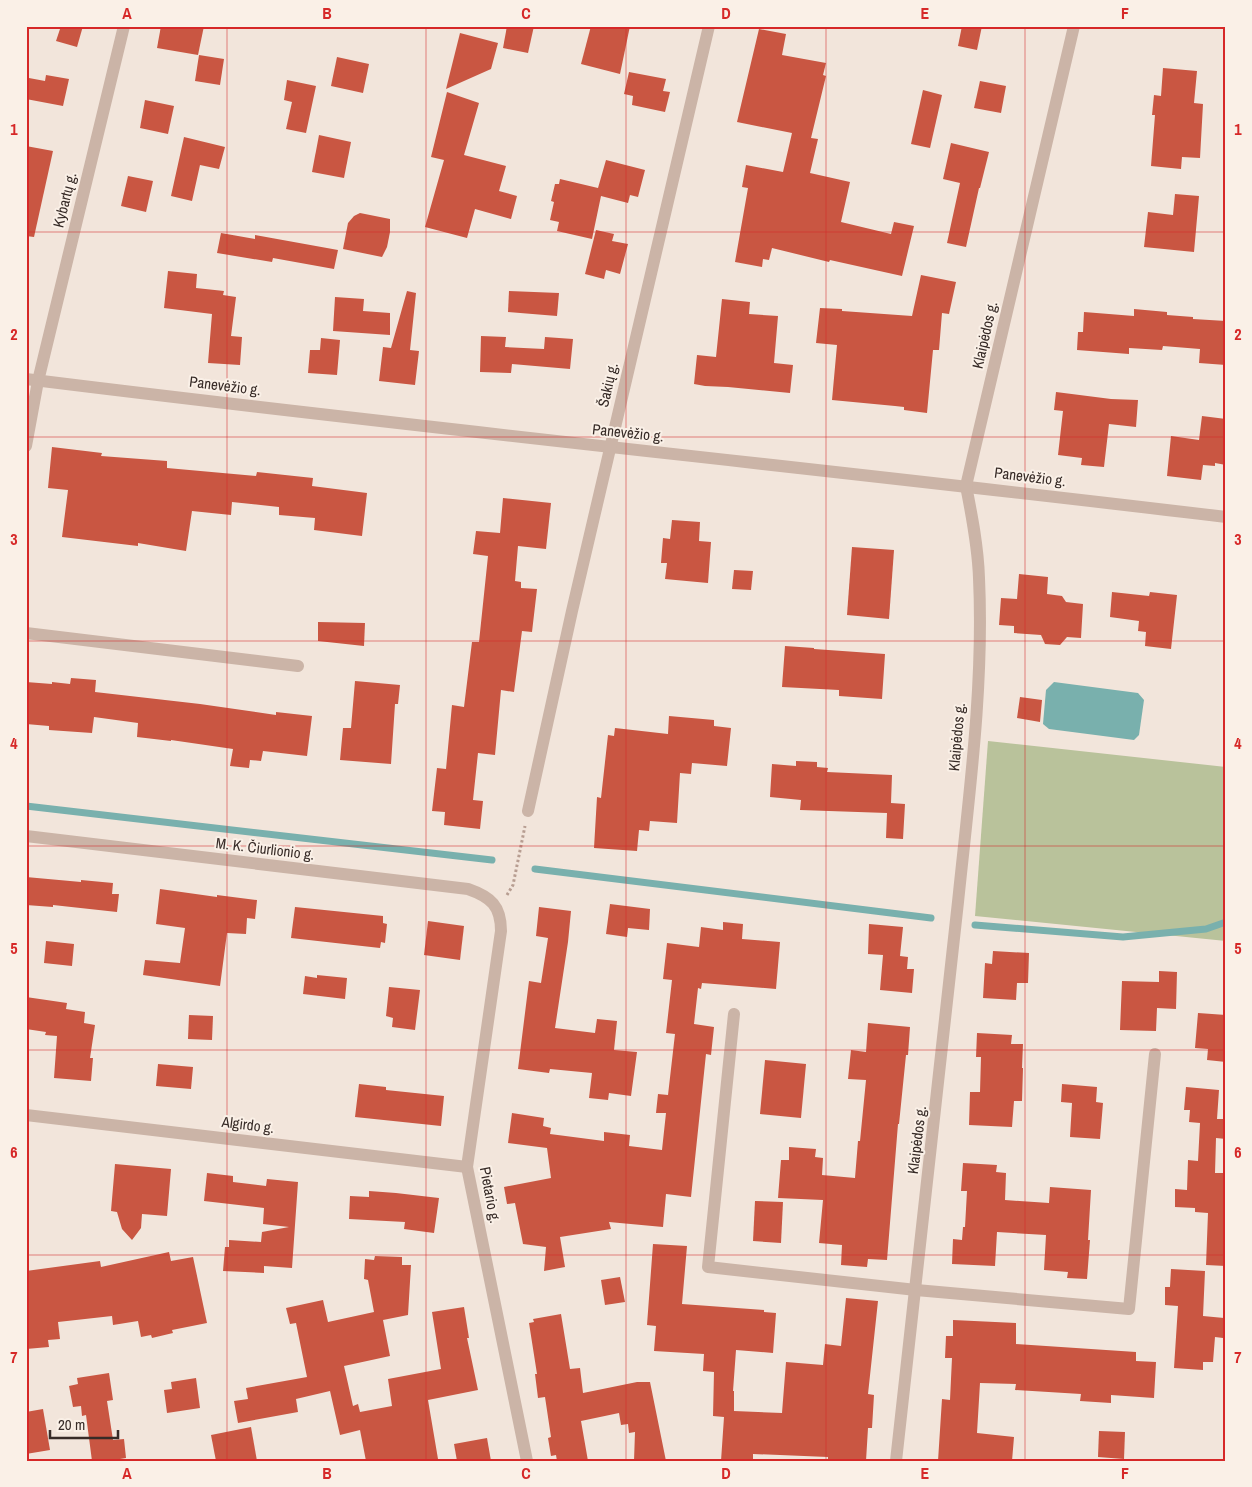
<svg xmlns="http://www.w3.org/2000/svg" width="1252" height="1487" viewBox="0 0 1252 1487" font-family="'Archivo Narrow',sans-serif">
  <rect width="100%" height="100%" fill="#f2e5db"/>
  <polygon fill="#b9c29b" points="988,741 1226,767 1226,941 975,916"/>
  <polygon fill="#79b0ad" points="1054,682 1138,693 1144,700 1139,735 1134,740 1049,729 1043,724 1046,690"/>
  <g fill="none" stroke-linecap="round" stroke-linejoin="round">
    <g stroke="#79b0ad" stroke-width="7">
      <polyline points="26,806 492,860"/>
      <polyline points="535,869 931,918"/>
      <polyline points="975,925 1123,937 1206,929 1226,922"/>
    </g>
  </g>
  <g fill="#c95642">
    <polygon points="61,26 83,26 77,47 56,41"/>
    <polygon points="161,26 204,26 198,55 157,48"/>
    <polygon points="507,26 534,26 528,53 503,48"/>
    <polygon points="591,26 630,26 620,74 581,64"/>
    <polygon points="962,26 982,26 977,50 958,46"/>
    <polygon points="759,29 786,34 782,55 826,63 823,75 826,76 811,138 818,139 810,173 850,182 841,222 891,234 894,222 914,226 902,276 830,260 829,262 772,248 769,260 763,259 762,267 735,262 748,188 742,187 746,165 783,172 792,133 737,122"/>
    <polygon points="460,33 498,43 491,69 446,89"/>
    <polygon points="199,55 224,59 220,85 195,81"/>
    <polygon points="337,57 369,64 363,93 331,86"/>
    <polygon points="1163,68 1197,71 1194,103 1203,104 1200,158 1182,157 1181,169 1151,166 1155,115 1152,115 1154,95 1161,96"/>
    <polygon points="629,72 666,79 663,91 670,92 665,112 632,105 633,96 624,94"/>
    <polygon points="46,75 69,79 63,106 26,99 29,78 45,81"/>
    <polygon points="287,80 316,86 306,133 286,129 292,102 284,100"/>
    <polygon points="980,81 1006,86 1001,113 974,108"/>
    <polygon points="923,90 942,95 930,148 911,144"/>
    <polygon points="447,92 479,103 464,155 506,166 499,191 517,196 511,219 475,209 467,238 425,227 444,160 431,157"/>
    <polygon points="145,100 174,106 168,134 140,128"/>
    <polygon points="319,135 351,142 344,178 312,172"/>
    <polygon points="184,137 225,147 219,169 200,165 192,201 171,196"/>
    <polygon points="951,143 989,152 980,188 979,188 966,247 947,243 960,183 943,179"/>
    <polygon points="26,146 53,151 34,237 26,236"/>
    <polygon points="606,160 645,170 638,197 630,195 628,203 601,196 592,239 557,231 559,222 550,220 554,202 551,201 555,184 559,184 560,179 598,188"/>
    <polygon points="128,176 153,181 146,212 121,206"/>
    <polygon points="1175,194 1199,196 1194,252 1144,247 1148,212 1173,215"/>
    <polygon points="360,213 390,219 390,232 387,247 382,257 343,249 348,223 354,216"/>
    <polygon points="596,230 614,234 612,241 628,244 620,274 606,270 604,279 585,274"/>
    <polygon points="221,233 255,239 255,235 338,250 334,269 273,258 272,262 217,253"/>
    <polygon points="168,271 197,274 196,288 224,291 223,295 236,297 231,336 242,337 240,365 208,363 212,314 164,308"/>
    <polygon points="921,275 956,282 949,314 942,313 939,350 933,350 927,413 904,410 904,407 895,406 832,400 837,345 816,343 820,308 842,309 842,311 912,316"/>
    <polygon points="407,291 416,293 410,350 419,351 415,385 379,381 383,347 391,348"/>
    <polygon points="509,291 559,293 557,316 508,312"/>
    <polygon points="335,297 364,299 363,311 390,313 390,335 333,331"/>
    <polygon points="722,299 750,302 749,314 778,316 774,363 793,365 790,393 728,387 705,386 694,384 697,355 716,357"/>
    <polygon points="1134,309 1167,312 1167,315 1193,317 1193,319 1226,321 1226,365 1199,363 1200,349 1163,346 1162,350 1129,348 1129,354 1077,350 1078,332 1083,332 1084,312 1134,316"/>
    <polygon points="481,336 506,337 505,347 544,349 545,337 573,339 570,369 512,364 511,373 480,372"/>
    <polygon points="321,338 340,340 337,375 308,373 310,350 320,350"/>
    <polygon points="1056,392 1111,399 1138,400 1136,427 1109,424 1104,467 1081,465 1082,458 1058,455 1063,411 1054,410"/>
    <polygon points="1202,416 1226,419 1226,465 1215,463 1215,466 1203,465 1201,480 1167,476 1171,436 1199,440"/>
    <polygon points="52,447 102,453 101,456 167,461 167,468 256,476 257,472 313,478 312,486 367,493 362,536 314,530 315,518 279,515 279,507 232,502 231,515 192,511 186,551 138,543 138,546 62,537 68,490 48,488"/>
    <polygon points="503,498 551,503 546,549 518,546 515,581 521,582 521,588 537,589 532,632 522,631 514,692 501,690 495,755 478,753 473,800 483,801 480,829 444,825 445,812 432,811 437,768 446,769 452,705 464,707 472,642 479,642 488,556 473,554 476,531 500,533"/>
    <polygon points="672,520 700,522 699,541 711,542 708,583 665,579 667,563 661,563 663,538 670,539"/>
    <polygon points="852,547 894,550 889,619 847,615"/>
    <polygon points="734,570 753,571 751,590 732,589"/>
    <polygon points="1019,574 1048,577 1047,594 1062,596 1066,602 1083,604 1081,638 1067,637 1060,645 1045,644 1041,635 1014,633 1014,626 999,625 1001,598 1017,599"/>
    <polygon points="1112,592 1149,596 1150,592 1177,595 1171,649 1145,646 1146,632 1138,631 1139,621 1110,617"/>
    <polygon points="318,622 365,623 364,646 318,641"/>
    <polygon points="785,646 814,648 814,649 885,654 882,699 839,696 839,690 782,687"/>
    <polygon points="71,678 96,680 95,692 200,704 276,715 276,712 312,716 307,756 263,751 261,761 250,760 249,768 230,766 233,749 171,740 171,741 137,737 138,723 94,717 92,733 49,730 49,726 26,724 26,682 52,684 52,682 70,684"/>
    <polygon points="355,681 400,685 398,704 395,704 391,764 340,760 343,728 351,728"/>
    <polygon points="1020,697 1042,700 1040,722 1017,718"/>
    <polygon points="669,716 714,720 714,726 731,728 727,766 692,763 691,774 680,773 677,823 650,821 649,831 639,830 637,851 594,848 597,797 601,798 608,735 614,736 615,728 668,734"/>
    <polygon points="796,761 817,762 817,767 828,768 827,772 892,775 891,803 905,804 903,839 886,838 887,813 800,810 801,800 770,797 772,764 796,766"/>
    <polygon points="26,877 81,882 81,880 113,883 112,894 119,894 117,912 53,905 53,907 26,905"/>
    <polygon points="160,889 217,897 217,895 257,900 255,919 247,918 246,934 227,933 220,986 143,975 145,960 180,963 185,928 156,924"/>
    <polygon points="610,904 650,909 649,930 628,928 627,937 606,934"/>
    <polygon points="295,907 383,916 383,923 387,924 385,943 381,942 380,948 291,938"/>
    <polygon points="539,907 571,911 568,942 555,1028 595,1033 597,1019 617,1021 614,1050 637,1052 631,1096 609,1093 608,1100 589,1098 592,1073 550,1069 549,1073 518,1069 529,981 541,983 548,938 536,936"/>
    <polygon points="428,921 464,926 460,960 424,955"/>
    <polygon points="723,922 743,924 742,939 780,942 776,989 702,983 701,989 698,988 694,1024 714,1027 711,1055 706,1054 691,1197 666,1194 663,1227 609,1222 611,1229 560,1237 565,1267 544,1271 546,1247 523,1244 515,1203 507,1204 504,1187 551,1178 547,1148 508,1143 512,1113 544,1118 543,1126 551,1128 550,1134 604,1141 604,1132 630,1135 629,1146 662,1150 666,1113 656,1113 658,1094 668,1095 675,1034 666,1033 672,980 663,979 667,943 699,947 701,927 723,930"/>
    <polygon points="869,924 903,927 900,956 908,957 907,969 914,969 912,993 880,990 883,955 868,954"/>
    <polygon points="46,941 74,944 72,966 44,963"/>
    <polygon points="993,951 1029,953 1028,983 1017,983 1016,1000 983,998 985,963 992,964"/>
    <polygon points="1159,971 1177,972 1176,1009 1157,1008 1156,1031 1120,1030 1122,981 1159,982"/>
    <polygon points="317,975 347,978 345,999 303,994 305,976 317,978"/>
    <polygon points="389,987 420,990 415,1030 392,1027 393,1018 386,1016"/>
    <polygon points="26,997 67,1003 66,1009 85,1012 84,1023 95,1025 90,1058 93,1058 91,1081 54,1078 57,1036 45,1035 46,1032 26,1029"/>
    <polygon points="1198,1013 1226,1015 1226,1062 1207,1060 1208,1049 1195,1048"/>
    <polygon points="189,1015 213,1016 212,1040 188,1039"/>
    <polygon points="868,1023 910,1027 908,1055 906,1055 899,1124 898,1124 887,1260 868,1259 867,1267 841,1265 842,1245 819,1243 823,1200 778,1198 781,1160 789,1160 789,1147 816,1149 815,1157 823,1158 822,1175 855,1178 858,1141 860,1141 866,1080 848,1079 851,1050 866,1052"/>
    <polygon points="977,1033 1012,1035 1011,1044 1023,1044 1022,1068 1023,1068 1022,1101 1014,1101 1012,1127 969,1125 970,1092 980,1092 981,1057 976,1057"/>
    <polygon points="765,1060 806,1064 801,1118 760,1114"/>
    <polygon points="158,1064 193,1067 191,1089 156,1086"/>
    <polygon points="359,1084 386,1087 386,1090 444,1096 441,1126 355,1117"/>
    <polygon points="1062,1084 1097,1087 1096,1102 1103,1103 1100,1139 1070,1137 1072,1103 1061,1102"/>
    <polygon points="1186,1087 1219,1090 1217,1119 1226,1119 1226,1139 1216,1138 1215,1173 1226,1173 1226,1266 1206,1265 1208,1213 1195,1212 1195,1208 1175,1207 1175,1189 1187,1190 1188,1160 1198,1161 1200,1123 1189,1122 1190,1110 1184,1110"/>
    <polygon points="963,1163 997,1165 996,1172 1006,1173 1005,1200 1049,1203 1050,1187 1091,1190 1088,1240 1090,1240 1087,1279 1067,1278 1068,1272 1044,1270 1046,1235 997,1232 995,1266 952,1264 953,1239 962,1240 963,1227 965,1227 967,1191 961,1191"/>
    <polygon points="115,1164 171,1169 167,1216 142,1214 141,1228 132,1240 122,1229 117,1212 111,1211"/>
    <polygon points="207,1173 233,1176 233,1182 266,1186 267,1179 298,1182 292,1268 264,1266 264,1273 223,1271 225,1247 229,1247 229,1240 261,1242 262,1232 289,1227 263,1224 264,1208 204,1201"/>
    <polygon points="369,1191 396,1193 439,1198 434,1233 404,1229 405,1222 349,1219 350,1196 369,1197"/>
    <polygon points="755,1201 783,1202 781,1243 753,1241"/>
    <polygon points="653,1244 687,1246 682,1304 764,1310 764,1312 776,1313 773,1353 736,1350 733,1391 734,1391 734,1411 782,1413 786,1362 823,1365 825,1344 841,1346 846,1298 878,1301 868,1394 874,1395 872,1428 868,1428 866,1461 828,1461 828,1457 753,1454 753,1461 721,1461 724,1417 713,1416 714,1372 703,1371 704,1354 654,1351 656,1326 647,1325"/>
    <polygon points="169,1252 171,1261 193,1257 207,1323 172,1330 173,1333 152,1338 151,1335 141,1337 138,1321 113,1325 112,1316 58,1322 60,1339 48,1340 49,1347 26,1349 26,1271 100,1261 101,1267"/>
    <polygon points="375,1256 402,1257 402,1265 411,1265 408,1315 383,1320 390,1356 344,1366 353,1406 358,1404 360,1412 392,1406 388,1379 441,1369 432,1312 464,1307 469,1338 467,1338 478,1390 428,1400 438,1459 428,1461 366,1461 360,1430 340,1435 330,1391 296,1399 298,1412 238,1423 234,1401 248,1399 246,1388 307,1377 296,1323 290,1324 286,1308 323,1300 328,1322 374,1312 368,1280 364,1279 365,1259 374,1260"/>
    <polygon points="1171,1269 1205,1271 1203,1316 1224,1318 1223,1338 1215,1337 1213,1362 1203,1362 1203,1370 1174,1368 1178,1306 1165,1305 1165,1287 1170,1287"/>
    <polygon points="620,1277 625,1302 605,1305 601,1280"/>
    <polygon points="561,1314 570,1369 580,1368 583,1393 637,1382 650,1382 666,1461 634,1461 635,1432 629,1433 628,1424 621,1425 619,1413 581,1421 588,1461 557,1461 556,1455 551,1456 548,1438 551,1437 545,1397 538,1398 535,1374 537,1374 529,1323 534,1322 533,1319"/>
    <polygon points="953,1320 1016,1323 1016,1344 1136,1352 1136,1361 1156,1362 1154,1398 1111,1395 1111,1403 1080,1401 1081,1394 1015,1390 1016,1384 980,1383 977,1433 1014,1437 1012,1461 938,1461 942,1399 950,1400 952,1358 945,1358 946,1336 953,1336"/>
    <polygon points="109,1373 113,1400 107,1401 113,1440 124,1439 126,1458 120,1459 121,1461 92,1461 86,1415 82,1416 81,1406 73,1407 69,1386 78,1384 77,1378"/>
    <polygon points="196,1378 200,1408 167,1413 164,1390 172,1389 171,1382"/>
    <polygon points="43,1409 50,1450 26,1454 26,1412"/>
    <polygon points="251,1427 257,1461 216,1461 211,1435"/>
    <polygon points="1099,1431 1125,1432 1124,1459 1098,1457"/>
    <polygon points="487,1438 491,1461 457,1461 454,1444"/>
  </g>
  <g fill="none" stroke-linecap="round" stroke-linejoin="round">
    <polyline stroke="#b79d91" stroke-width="3" stroke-dasharray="2.5 2.5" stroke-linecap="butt" points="507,895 513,885 525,826"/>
    <g stroke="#cbb4a7" stroke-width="12">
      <path d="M 26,379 C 426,429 826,469 1226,517"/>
      <polyline points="26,446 38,381 124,26"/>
      <polyline points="26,633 298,666"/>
      <polyline points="528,811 572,611 709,26"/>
      <path d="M 26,836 L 468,889 C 491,897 501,906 501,931 L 467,1167 L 527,1461"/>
      <polyline points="734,1014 708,1267 916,1290 1129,1309 1155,1054"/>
      <polyline points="26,1115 467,1167"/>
      <path d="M 896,1461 C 917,1275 939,1089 958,902 C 969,795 984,686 979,578 C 978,547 972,516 966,486 L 1074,26"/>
    </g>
  </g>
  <path fill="none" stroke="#d62828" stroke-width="1" stroke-opacity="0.55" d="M 227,26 L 227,1461M 426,26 L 426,1461M 626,26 L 626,1461M 826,26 L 826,1461M 1025,26 L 1025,1461M 26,232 L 1226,232M 26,437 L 1226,437M 26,641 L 1226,641M 26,846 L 1226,846M 26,1050 L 1226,1050M 26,1255 L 1226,1255"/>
  <g text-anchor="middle" stroke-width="4" stroke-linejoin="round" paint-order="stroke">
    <g font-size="15" fill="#372b27" stroke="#faf0e7">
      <text transform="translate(65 200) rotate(-76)" y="5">Kybartų g.</text>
      <text transform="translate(985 335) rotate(-77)" y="5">Klaipėdos g.</text>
      <text transform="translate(608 385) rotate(-77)" y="5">Šakių g.</text>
      <text transform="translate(225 386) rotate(7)" y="5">Panevėžio g.</text>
      <text transform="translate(628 433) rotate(6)" y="5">Panevėžio g.</text>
      <text transform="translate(1030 477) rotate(7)" y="5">Panevėžio g.</text>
      <text transform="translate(957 737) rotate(-85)" y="5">Klaipėdos g.</text>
      <text transform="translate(265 849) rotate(7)" y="5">M. K. Čiurlionio g.</text>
      <text transform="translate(248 1125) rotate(7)" y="5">Algirdo g.</text>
      <text transform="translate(917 1140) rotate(-83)" y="5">Klaipėdos g.</text>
      <text transform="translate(490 1195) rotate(79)" y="5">Pietario g.</text>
    </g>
  </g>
  <rect width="1252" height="1487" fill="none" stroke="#faf0e7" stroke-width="55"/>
  <path d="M50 1430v8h68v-8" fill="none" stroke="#372b27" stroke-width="2.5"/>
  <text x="58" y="1430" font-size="15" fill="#372b27" stroke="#faf0e7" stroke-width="4" paint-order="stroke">20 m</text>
  <rect x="28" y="28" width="1196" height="1432" fill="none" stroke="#d62828" stroke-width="2"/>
  <g font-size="16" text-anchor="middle" font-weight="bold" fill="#d62828">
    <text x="127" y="19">A</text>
    <text x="327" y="19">B</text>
    <text x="526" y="19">C</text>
    <text x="726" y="19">D</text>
    <text x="925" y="19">E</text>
    <text x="1125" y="19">F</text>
    <text x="14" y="135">1</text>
    <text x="1238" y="135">1</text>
    <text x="14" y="340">2</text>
    <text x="1238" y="340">2</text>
    <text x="14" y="545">3</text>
    <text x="1238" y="545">3</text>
    <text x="14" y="749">4</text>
    <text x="1238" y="749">4</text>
    <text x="14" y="954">5</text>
    <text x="1238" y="954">5</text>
    <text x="14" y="1158">6</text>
    <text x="1238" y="1158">6</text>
    <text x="14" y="1363">7</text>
    <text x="1238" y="1363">7</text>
    <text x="127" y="1479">A</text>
    <text x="327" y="1479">B</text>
    <text x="526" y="1479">C</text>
    <text x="726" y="1479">D</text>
    <text x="925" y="1479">E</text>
    <text x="1125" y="1479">F</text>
  </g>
</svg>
